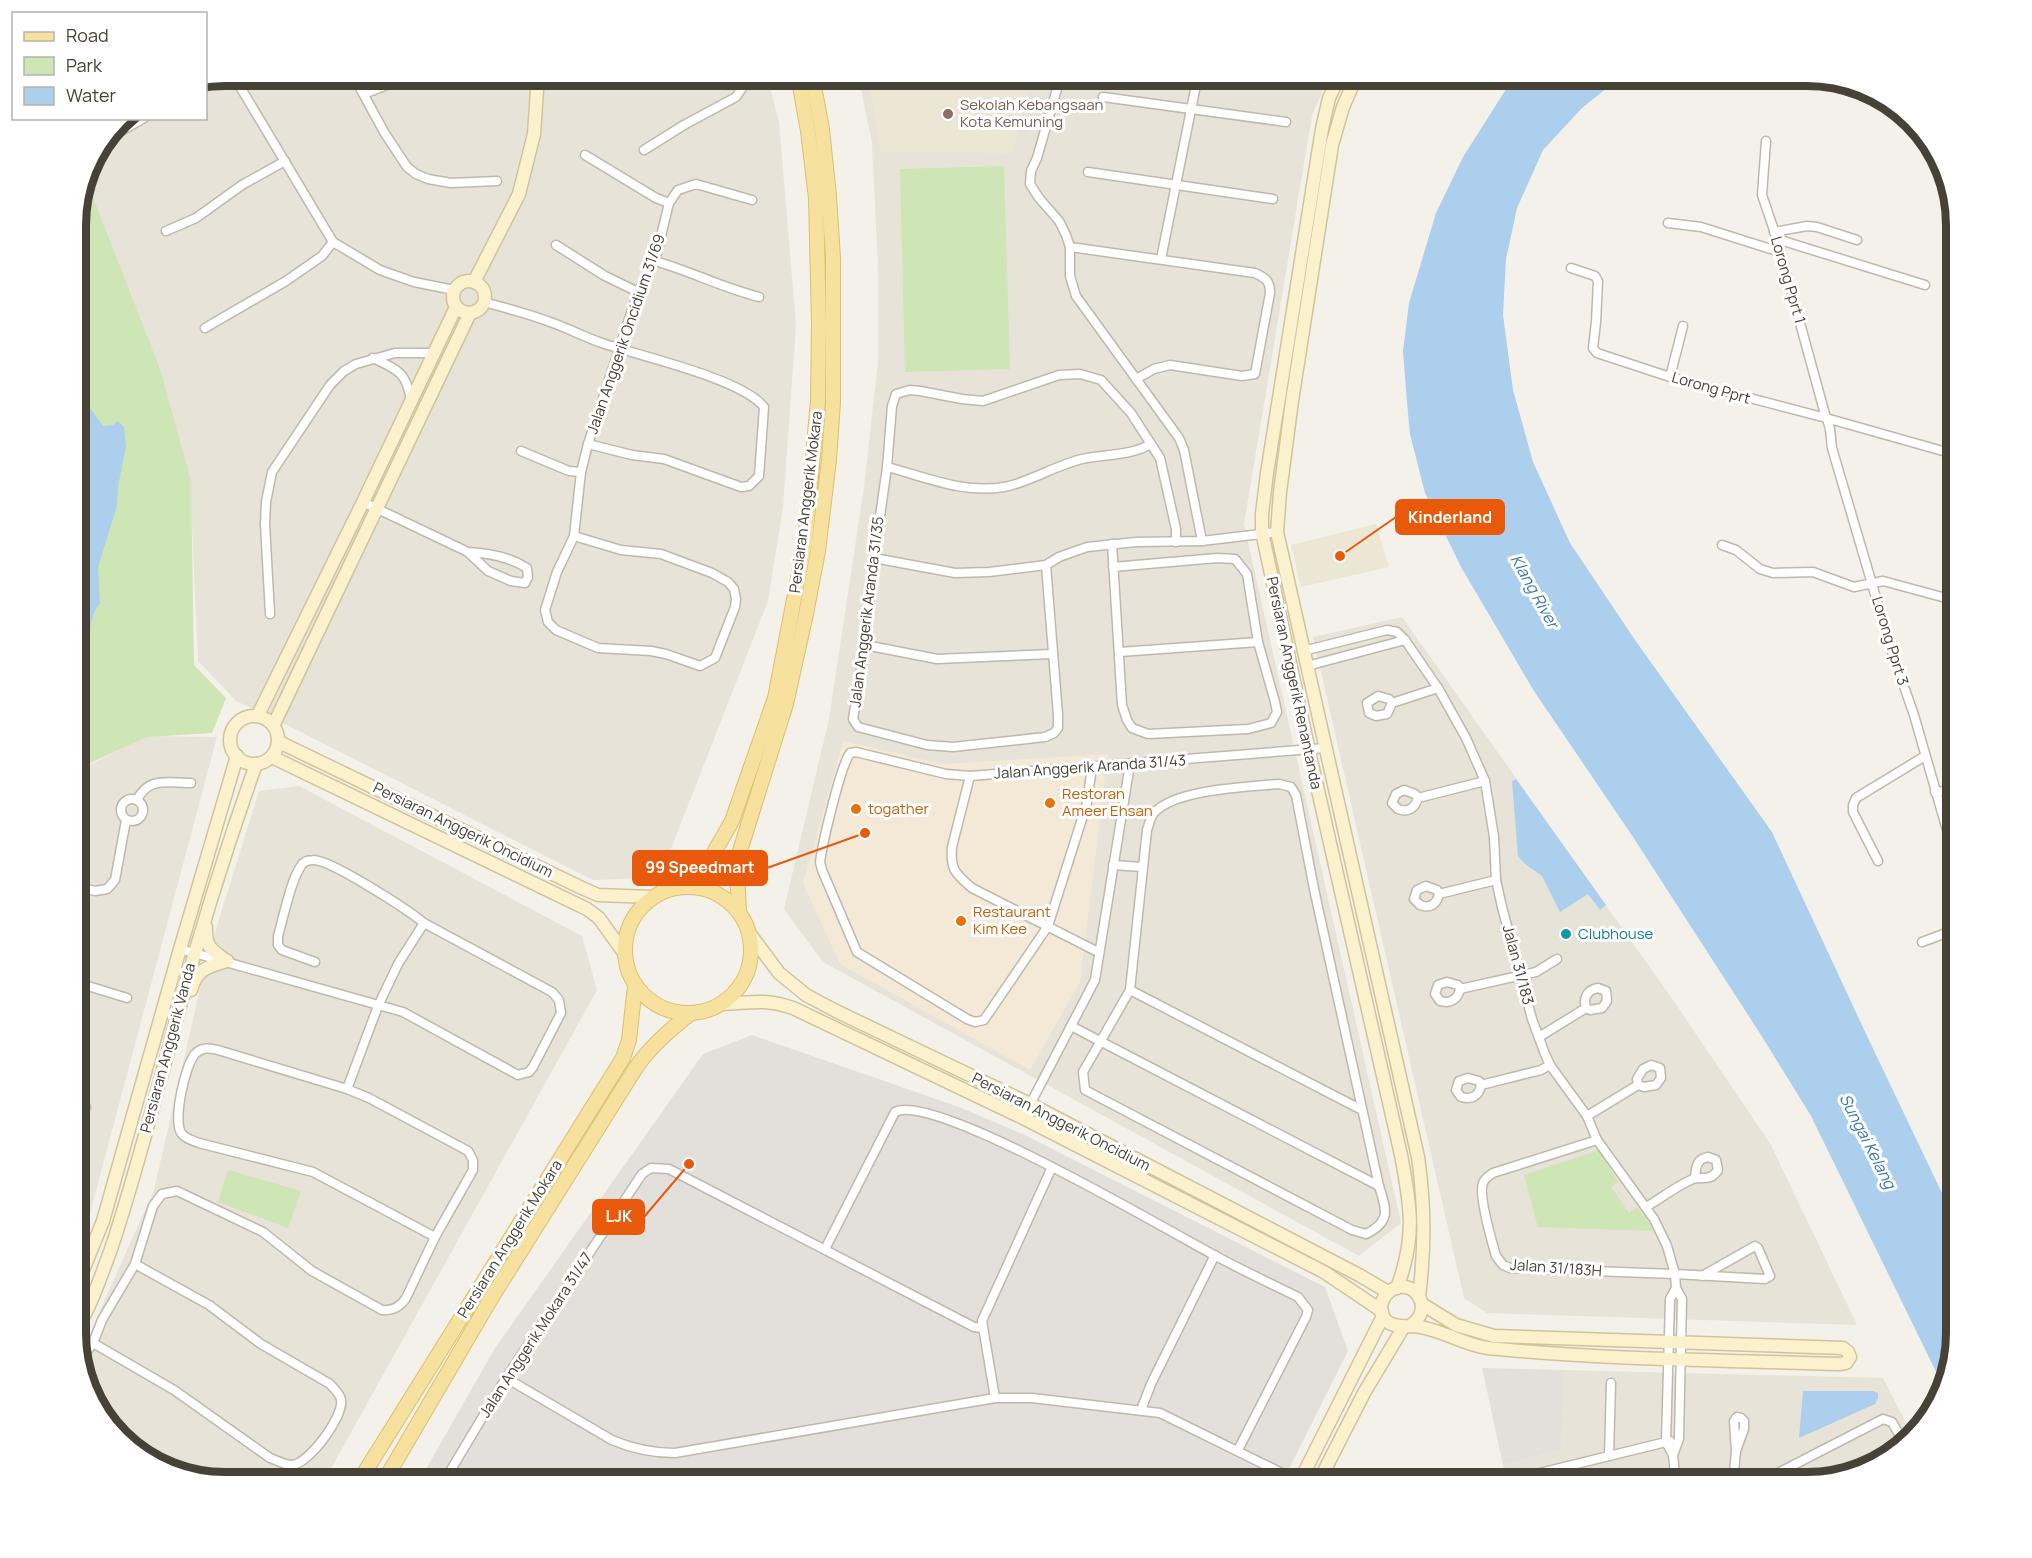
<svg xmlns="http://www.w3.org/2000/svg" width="2032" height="1558" viewBox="0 0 2032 1558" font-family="Manrope,sans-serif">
  <rect width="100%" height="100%" fill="#f4f1ea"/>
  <g fill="#e7e3d8">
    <polygon points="224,75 767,75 779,122 796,326 783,507 768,601 667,859 643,878 593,880 289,726 236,701 198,661 191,500 83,186 91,158 121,119 206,118 206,79"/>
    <polygon points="858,75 1329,75 1312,116 1244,524 1401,1223 1359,1256 823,962 784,909 829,719 864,487 878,362 878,267 872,143"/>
    <polygon points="1402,617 1673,1000 1771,1145 1857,1325 1487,1313 1464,1298 1313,637"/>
    <polygon points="146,736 217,737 85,1232 75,1250 75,773"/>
    <polygon points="299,786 582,936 597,990 323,1483 224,1483 176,1475 133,1452 91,1400 78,1352 86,1342 154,1190 207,958 259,791"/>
    <polygon points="1564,1370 1883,1378 1913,1436 1873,1468 1808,1483 1507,1483 1503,1465 1561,1450"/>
  </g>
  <polygon fill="#f4e8d7" points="843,741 943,764 1108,754 1080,982 1030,1070 840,964 803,883"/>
  <g fill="#e3e0db">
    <polygon points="752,1035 959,1107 1025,1135 1325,1287 1348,1351 1282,1483 418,1483 495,1348 703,1054"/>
    <polygon points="1482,1368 1564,1370 1561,1450 1503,1465"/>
  </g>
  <g fill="#ece6d5">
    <polygon points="867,75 1032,75 1013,153 881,152"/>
    <polygon points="1376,524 1389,567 1301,587 1291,545"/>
  </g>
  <g fill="#cee5b5">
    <polygon points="1004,166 1010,369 905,372 900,169"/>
    <polygon points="85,177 160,369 191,481 194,665 226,698 212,733 147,737 75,770 75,214"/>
    <polygon points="1599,1150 1618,1182 1611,1187 1629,1213 1637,1207 1648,1220 1653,1231 1538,1227 1524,1175"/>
    <polygon points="228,1170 301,1191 288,1228 218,1202"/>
  </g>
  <g fill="#abcfec">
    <polygon points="1515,75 1623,75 1582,108 1543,150 1517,208 1506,259 1503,315 1513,390 1533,462 1570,543 1635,640 1772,832 1867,1036 1941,1191 1957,1218 1957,1334 1949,1382 1945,1390 1811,1116 1761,1035 1633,837 1534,691 1461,567 1425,493 1410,434 1407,402 1403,351 1409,303 1436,213 1463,157"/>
    <path d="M 83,398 L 103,426 L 113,425 L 118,421 L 124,427 L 126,447 L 118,486 L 117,506 L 98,567 L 100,603 C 82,624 97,652 83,672 L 75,673 L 75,404 Z"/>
    <polygon points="1516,779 1606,905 1600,910 1588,894 1560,912 1542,876 1525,864 1518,856 1512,781"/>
    <polygon points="1803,1391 1873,1391 1878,1393 1878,1398 1875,1404 1799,1438"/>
  </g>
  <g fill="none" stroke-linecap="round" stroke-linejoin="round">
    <g stroke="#bfb9ad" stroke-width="11">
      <g id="street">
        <polyline points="233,75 333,242 380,270 414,282 454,290"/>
        <polyline points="353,75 384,132 407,167 416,174 428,179 451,183 497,181"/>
        <polyline points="1061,75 1037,158 1031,171 1030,184 1039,198 1059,221 1066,235 1070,247 1070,276 1076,296 1179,438 1184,450 1202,541"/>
        <polyline points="538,78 586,75"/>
        <polyline points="206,82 211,78"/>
        <polyline points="364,94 405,78 446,75"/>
        <polyline points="1103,97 1286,122"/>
        <polyline points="109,138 144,118"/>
        <path d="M 1766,141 L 1762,195 L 1777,239 L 1826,418 C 1832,428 1830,436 1832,448 L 1892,652 L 1914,715 L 1957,865"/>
        <polyline points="644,150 684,125 736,97 746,82 747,75"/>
        <polyline points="585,155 656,198 669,203"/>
        <polyline points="1088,172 1273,199"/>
        <polyline points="1668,223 1701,227 1780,252"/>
        <polyline points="166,231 196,218 242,185 285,161"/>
        <polyline points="1774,232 1807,226 1817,227 1857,240"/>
        <polyline points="1777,239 1925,285"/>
        <polyline points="556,245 605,276 638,292"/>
        <path d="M 1070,247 L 1255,273 C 1266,278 1270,281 1270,293 L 1255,374 L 1242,376 L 1170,365 L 1154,369 L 1136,379"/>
        <polyline points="1161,259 1198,75"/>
        <path d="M 655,261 C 690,271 723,288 759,297"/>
        <polyline points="1571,268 1595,276 1598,281 1596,322 1593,348 1597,353 1670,377 1826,418 1957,455"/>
        <path d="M 484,302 C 506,308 529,314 550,322 C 568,328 584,337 602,343 C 639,356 741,378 764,407 L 759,476 L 749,486 L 741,487 L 664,459 L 632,455 L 588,444"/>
        <polyline points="205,328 286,281 322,256 333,242"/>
        <path d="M 373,358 C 398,370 406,372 411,400"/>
        <polyline points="1670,377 1683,326"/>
        <polyline points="521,451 569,471 581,472"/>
        <path d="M 887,467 C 926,477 963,494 1004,487 C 1028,483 1056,465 1082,459 C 1104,454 1129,456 1149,445"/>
        <path d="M 363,502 L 468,552 L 488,571 L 511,581 L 525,583 L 528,577 L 527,568 C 510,557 488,553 468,552"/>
        <polyline points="574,536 621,550 661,554 712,573 728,582 734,589 736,599 735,607 715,658 700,666 666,654 651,651 598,648 556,630 548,622 545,610 557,572 574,536 581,472 588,444 638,292 655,261 669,203 678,190 696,184 752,200"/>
        <polyline points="1112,544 1122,705 1127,720 1132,728 1148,734 1248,729 1271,723 1277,712 1275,702 1258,642 1247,574 1235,559 1217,558 1113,567"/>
        <polyline points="1722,545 1736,550 1760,569 1773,573 1813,572 1854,587 1883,581 1957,601"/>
        <polyline points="874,558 955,573 989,572 1046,565 1059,557 1087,547 1136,542 1202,541 1277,532"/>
        <polyline points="1046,565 1058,715 1058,728 1054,733 1045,737 953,747 927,745 858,727 853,719 865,645 874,558 887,467 892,406 896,394 910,390 920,391 962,399 983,401 1059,375 1080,374 1101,380 1131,413 1160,458 1176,529 1176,542"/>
        <polyline points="270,614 265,524 266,502 272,472 330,385 344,371 356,364 395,353 433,353"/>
        <polyline points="1405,640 1438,688 1466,738 1485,781 1494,837 1496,880 1502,907 1532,1019 1545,1054 1550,1065 1587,1116 1597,1140 1605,1151 1654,1219 1667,1246 1675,1274 1676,1288 1682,1299 1679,1439 1673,1455"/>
        <polyline points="865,645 937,659 1053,654"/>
        <polyline points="1303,651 1387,630 1397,632 1405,640 1307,666"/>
        <polyline points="1120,652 1258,642"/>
        <polygon points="1378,696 1389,699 1392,703 1387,714 1376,716 1369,713 1367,703"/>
        <polyline points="1392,703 1438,688"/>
        <path d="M 1092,767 L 1087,803 L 1048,926 L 984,1020 L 975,1022 L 967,1019 L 857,952 L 822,870 L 820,862 C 823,841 840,768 850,753 L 856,752 L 946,774 L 970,776 L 1325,748"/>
        <path d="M 970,776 L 952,847 C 950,870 956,874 972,888 L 1098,952"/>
        <path d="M 1279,784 L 1291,787 L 1296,795 L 1314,889 L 1379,1186 C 1386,1209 1392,1221 1366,1234 L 1352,1230 L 1085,1090 L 1083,1072 L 1130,990 L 1147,830 C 1149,825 1150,817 1154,813 C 1175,789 1248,787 1279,784 Z"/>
        <path d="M 1404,790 L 1415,794 L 1418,798 C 1415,808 1408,813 1398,809 L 1392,803 L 1396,794 Z"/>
        <polyline points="1935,792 1946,791 1957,794"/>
        <polyline points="1418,798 1485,781"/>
        <circle cx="132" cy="810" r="11"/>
        <path d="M 137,800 C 149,776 168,783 191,783"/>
        <polyline points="1878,861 1853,812 1853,805 1856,798 1925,756"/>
        <polyline points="1113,865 1142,867"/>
        <polyline points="75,886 95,891 107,889 115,880 126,820"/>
        <path d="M 1426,886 L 1437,890 L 1439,894 C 1437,904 1430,909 1420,905 L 1414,899 L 1417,890 Z"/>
        <polyline points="1439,894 1496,880"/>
        <polyline points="1922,942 1957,929"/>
        <path d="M 180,949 L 403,1012 L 518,1075 L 529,1072 L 533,1067 L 561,1013 L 559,1000 L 552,992 L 424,923 C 408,910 330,859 313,860 C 308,860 303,862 301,866 C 291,879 283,919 278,936 L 278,945 L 282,950 L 315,962"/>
        <polyline points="75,982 127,998"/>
        <path d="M 1447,982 L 1458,985 L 1460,989 C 1458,999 1451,1004 1440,1001 L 1435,994 L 1438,985 Z"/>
        <polyline points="1460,989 1536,972 1557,959"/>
        <polyline points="1130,990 1362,1110"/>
        <polyline points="1071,1026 1379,1186"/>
        <path d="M 1539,1037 L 1586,1008 L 1590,1010 L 1602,1008 L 1607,1001 L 1606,991 L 1598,988 C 1587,990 1583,998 1586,1008"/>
        <path d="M 1468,1078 L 1479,1081 L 1481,1085 C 1479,1096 1472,1100 1461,1097 L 1456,1090 L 1459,1081 Z"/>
        <polyline points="1481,1085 1541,1070 1550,1065"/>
        <polyline points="347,1089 378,1006 398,964 424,923"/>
        <polyline points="75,1104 86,1107"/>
        <polyline points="1587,1116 1638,1085 1644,1087 1656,1085 1661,1078 1660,1068 1651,1065 1643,1069 1637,1079 1638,1085"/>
        <polyline points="1023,1118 1095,980 1130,764"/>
        <path d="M 1597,1140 L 1493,1173 C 1489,1176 1485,1178 1483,1183 C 1478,1195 1492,1242 1496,1256 L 1503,1265 L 1510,1268 L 1675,1274 L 1765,1279 L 1770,1276 L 1758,1248 L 1755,1246 L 1702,1276"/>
        <path d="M 1646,1207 C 1660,1199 1678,1185 1693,1179 C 1703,1176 1710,1182 1718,1170 L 1716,1160 L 1708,1157 C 1696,1159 1696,1168 1695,1178"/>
        <path d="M 825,1249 L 895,1112 C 932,1091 1167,1230 1212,1254 C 1240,1269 1269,1283 1298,1297 L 1308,1310 L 1306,1317 L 1238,1450"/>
        <path d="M 93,1343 L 174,1390 L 270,1458 C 276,1460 285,1465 292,1465 C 309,1464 344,1416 341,1400 C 340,1393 334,1389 330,1384 L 261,1344 L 209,1305 L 135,1264"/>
        <path d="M 80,1361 L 93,1343 L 102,1320 L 135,1264 L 153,1206 L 162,1194 L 177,1191 L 263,1232 L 312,1271 L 382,1310 C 393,1311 400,1307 406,1298 L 435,1237 L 473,1170 L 473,1160 L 468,1151 L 369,1098 L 347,1089 L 218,1050 C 209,1048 203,1047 196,1053 C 185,1063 172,1123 182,1134 C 186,1139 194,1141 199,1143 L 313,1172 L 435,1237"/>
        <path d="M 506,1378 L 612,1440 C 633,1449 652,1453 675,1453 L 995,1398 L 1032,1398 L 1160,1413 L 1302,1483"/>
        <polyline points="995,1398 982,1321 1052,1167"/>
        <polyline points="1141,1410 1151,1384 1215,1255"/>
        <polyline points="1609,1456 1611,1383"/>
        <polyline points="1515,1479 1670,1441"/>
        <polyline points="443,1483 506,1378 642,1174 651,1168 669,1169 974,1327 982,1328"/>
        <polyline points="1676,1483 1673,1455 1666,1442 1670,1299 1676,1288"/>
        <polyline points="1676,1483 1693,1483"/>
        <polyline points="1733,1483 1736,1451 1734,1421 1737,1417 1741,1418 1744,1421 1744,1429 1736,1451"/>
        <polyline points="1735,1483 1776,1474 1883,1419 1892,1422 1904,1443"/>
      </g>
    </g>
    <g stroke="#d0c49c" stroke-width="15">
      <g id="secondary">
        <path d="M 1340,75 L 1329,98 L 1322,129 L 1267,473 L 1262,514 L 1262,532 L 1309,751 L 1401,1155 C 1411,1207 1416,1237 1397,1288"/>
        <path d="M 1357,75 L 1343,107 L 1332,145 L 1292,401 L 1280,492 L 1277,532 L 1418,1157 C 1425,1207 1425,1247 1419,1297"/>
        <circle cx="469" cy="297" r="16"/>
        <polyline points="474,282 519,194 534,134 538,75"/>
        <polyline points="258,715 363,502 456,307"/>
        <circle cx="254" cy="740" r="24"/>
        <polyline points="274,724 470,313"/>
        <polyline points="279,742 582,888 598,895 652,897"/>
        <polyline points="272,757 587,909 599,918 624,953"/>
        <path d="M 206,927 C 205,947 211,950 227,961"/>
        <polyline points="750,934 779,973 806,995 836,1011 1030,1104 1359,1275 1388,1292"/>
        <path d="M 191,990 C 197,969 207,967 227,961"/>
        <path d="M 721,1004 C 751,1003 763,998 793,1008 L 1023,1118 L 1324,1272 L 1382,1311"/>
        <polyline points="75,1290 103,1221 180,949 237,756"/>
        <path d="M 1410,1326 C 1437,1308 1412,1275 1390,1291 C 1385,1295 1382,1300 1381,1306 C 1380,1325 1397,1327 1410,1326 C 1416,1326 1426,1328 1432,1330 C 1451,1335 1469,1346 1488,1348 C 1605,1360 1722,1360 1839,1364 L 1846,1363 L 1850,1357 L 1848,1352 L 1843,1348 L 1494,1336 L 1456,1325 L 1422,1304"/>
        <path d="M 75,1331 C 91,1307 100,1278 110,1252 C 132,1187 149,1121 167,1055 C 192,957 222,860 256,764"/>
        <polyline points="1299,1483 1383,1316"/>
        <polyline points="1318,1483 1364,1393 1403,1328"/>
      </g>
    </g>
    <g stroke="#dcbf6f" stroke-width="16">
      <g id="primary">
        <circle cx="688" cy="950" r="63"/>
        <polyline points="663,891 712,856 732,821 775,698 805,542 818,401 819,323 816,198 808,131 798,75"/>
        <polyline points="739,912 737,870 739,854 786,704 806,614 818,551 829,460 833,402 833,258 829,196 822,129 812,75"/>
        <polyline points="358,1483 623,1058 629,1040 635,986"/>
        <path d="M 383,1483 L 492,1297 L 637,1066 C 652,1045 671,1029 691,1013"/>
      </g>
    </g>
    <use href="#street" stroke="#fff" stroke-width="8"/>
    <use href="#secondary" stroke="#fbf1cc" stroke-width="12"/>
    <use href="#primary" stroke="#f7e19f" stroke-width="14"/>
  </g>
  <circle fill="#8d6e63" stroke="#fff" stroke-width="2" cx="948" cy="114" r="6"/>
  <g fill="#e8710a" stroke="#fff" stroke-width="2">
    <circle cx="1050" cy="803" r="6"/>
    <circle cx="856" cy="809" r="6"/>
    <circle cx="961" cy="921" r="6"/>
  </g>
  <circle fill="#0f9aa8" stroke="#fff" stroke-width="2" cx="1566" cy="934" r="6"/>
  <g text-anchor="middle" stroke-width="6" stroke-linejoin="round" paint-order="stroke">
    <g font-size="15" fill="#785e54" stroke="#fff" text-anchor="start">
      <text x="960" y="110">Sekolah Kebangsaan<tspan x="960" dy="17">Kota Kemuning</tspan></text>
    </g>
    <g font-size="15" fill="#474238" stroke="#fff">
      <text transform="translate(1788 280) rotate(74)" y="5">Lorong Pprt 1</text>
      <text transform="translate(626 334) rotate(-71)" y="5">Jalan Anggerik Oncidium 31/69</text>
      <text transform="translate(1711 388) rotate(16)" y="5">Lorong Pprt</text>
      <text transform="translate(806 502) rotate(-83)" y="5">Persiaran Anggerik Mokara</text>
      <text transform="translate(867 612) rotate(-83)" y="5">Jalan Anggerik Aranda 31/35</text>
      <text transform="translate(1890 641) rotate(73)" y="5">Lorong Pprt 3</text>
      <text transform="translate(1294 683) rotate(78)" y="5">Persiaran Anggerik Renantanda</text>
      <text transform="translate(1090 767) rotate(-4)" y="5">Jalan Anggerik Aranda 31/43</text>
      <text transform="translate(463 830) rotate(26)" y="5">Persiaran Anggerik Oncidium</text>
      <text transform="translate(1518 965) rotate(75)" y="5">Jalan 31/183</text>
      <text transform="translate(168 1048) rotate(-75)" y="5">Persiaran Anggerik Vanda</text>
      <text transform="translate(1061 1122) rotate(27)" y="5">Persiaran Anggerik Oncidium</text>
      <text transform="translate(510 1239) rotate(-58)" y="5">Persiaran Anggerik Mokara</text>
      <text transform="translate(1556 1268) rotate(4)" y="5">Jalan 31/183H</text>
      <text transform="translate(536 1335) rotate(-57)" y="5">Jalan Anggerik Mokara 31/47</text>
    </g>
    <g font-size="15" fill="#c56008" stroke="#fff" text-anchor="start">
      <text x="1062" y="799">Restoran<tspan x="1062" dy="17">Ameer Ehsan</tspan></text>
      <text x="868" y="814">togather</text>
      <text x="973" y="917">Restaurant<tspan x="973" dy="17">Kim Kee</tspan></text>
    </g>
    <g font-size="15" fill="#0d838f" stroke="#fff" text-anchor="start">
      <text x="1578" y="939">Clubhouse</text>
    </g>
    <g font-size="16" font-style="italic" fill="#3878ac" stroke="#fff">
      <text transform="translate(1535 591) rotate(61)" y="6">Klang River</text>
      <text transform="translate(1868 1141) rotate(63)" y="6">Sungai Kelang</text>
    </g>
  </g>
  <path d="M0 0H2032V1558H0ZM225 86H1807A139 139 0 0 1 1946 225V1333A139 139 0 0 1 1807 1472H225A139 139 0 0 1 86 1333V225A139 139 0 0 1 225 86Z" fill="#fff" fill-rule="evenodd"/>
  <path fill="none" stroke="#474238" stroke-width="8" d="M225 86H1807A139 139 0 0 1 1946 225V1333A139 139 0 0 1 1807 1472H225A139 139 0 0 1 86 1333V225A139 139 0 0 1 225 86Z"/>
  <path fill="none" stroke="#e8590c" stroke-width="2" d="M1340 556L1396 517M865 833L767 868M689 1164L644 1217"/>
  <g fill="#e8590c" stroke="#fff" stroke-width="2">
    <circle cx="1340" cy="556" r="6"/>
    <circle cx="865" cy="833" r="6"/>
    <circle cx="689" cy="1164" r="6"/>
  </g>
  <g fill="#e8590c" stroke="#e8590c" stroke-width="2">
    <rect x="1396" y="500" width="108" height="34" rx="6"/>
    <rect x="633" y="851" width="134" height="34" rx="6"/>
    <rect x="593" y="1200" width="51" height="34" rx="6"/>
  </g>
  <g font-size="16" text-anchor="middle" font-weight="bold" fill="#fff">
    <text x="1450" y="523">Kinderland</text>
    <text x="700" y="873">99 Speedmart</text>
    <text x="619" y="1222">LJK</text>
  </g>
  <rect x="12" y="12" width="195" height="108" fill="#ffffff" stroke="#b5b3af" stroke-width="1.5"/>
  <rect x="24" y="32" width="30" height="9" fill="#f7e19f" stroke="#b5b3af" stroke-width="1.5"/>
  <text x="66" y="42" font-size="18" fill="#474238">Road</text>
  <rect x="24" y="57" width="30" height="18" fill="#cee5b5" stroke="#b5b3af" stroke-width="1.5"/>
  <text x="66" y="72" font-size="18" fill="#474238">Park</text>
  <rect x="24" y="87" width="30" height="18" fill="#abcfec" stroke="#b5b3af" stroke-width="1.5"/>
  <text x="66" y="102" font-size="18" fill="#474238">Water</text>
</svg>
